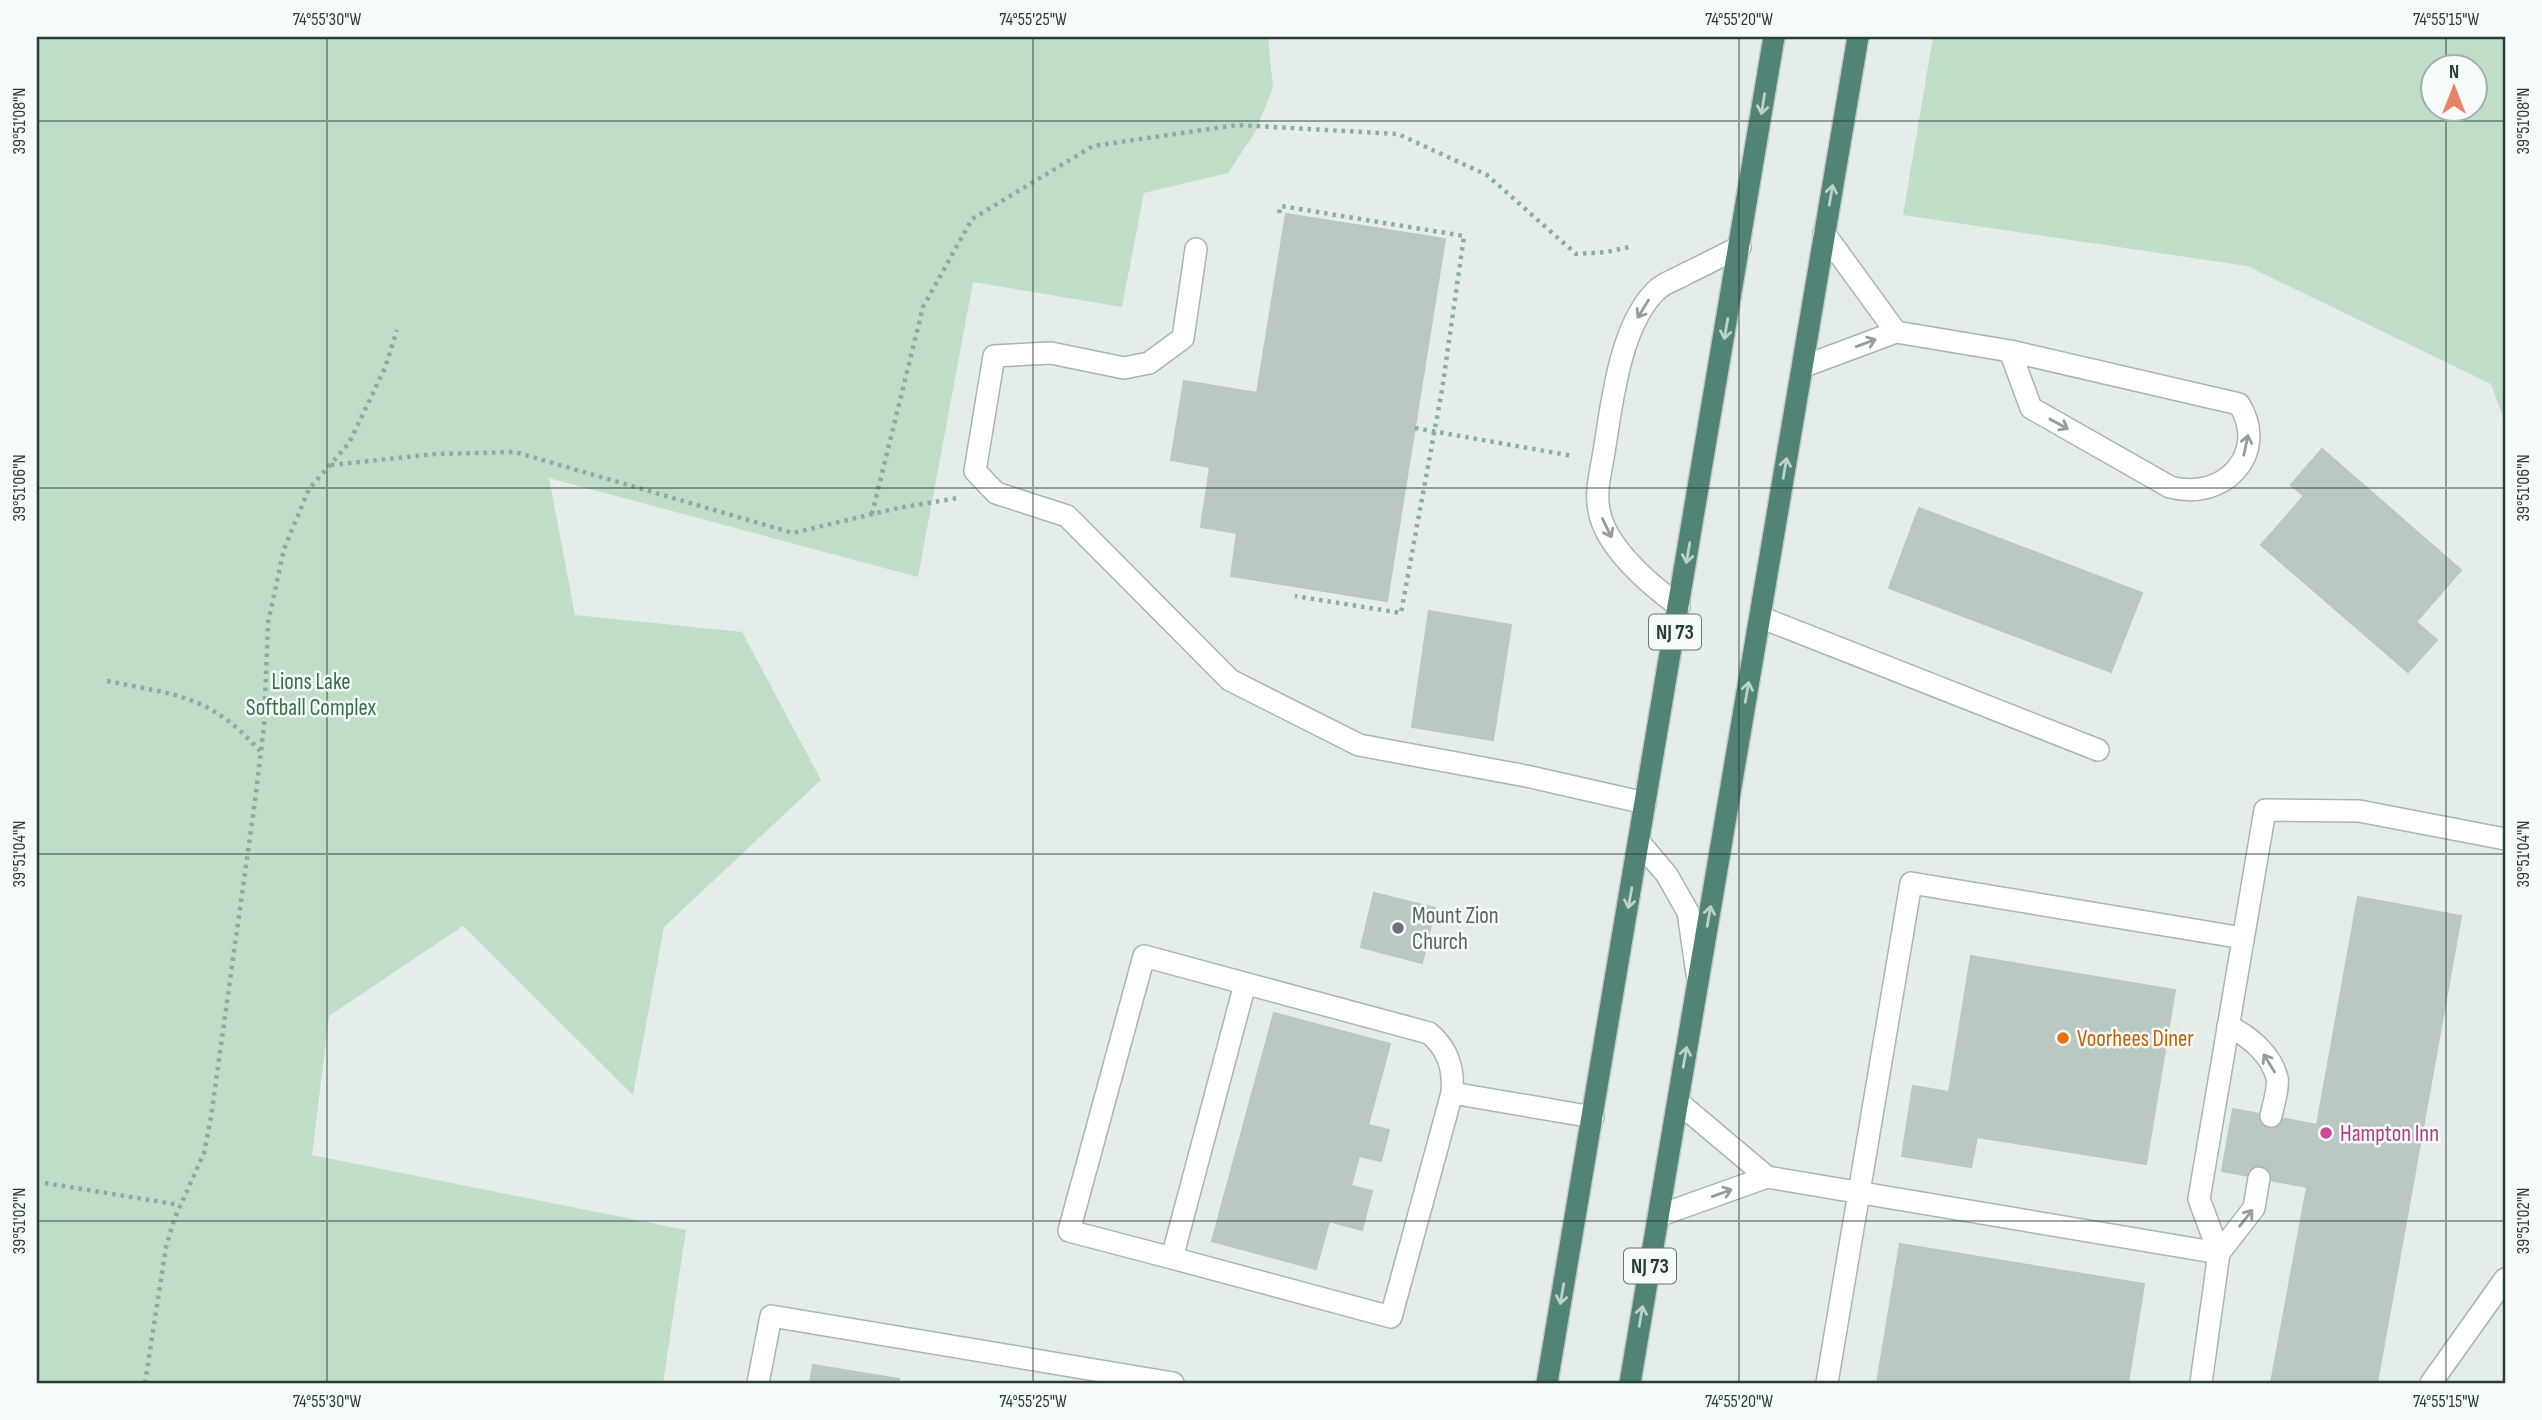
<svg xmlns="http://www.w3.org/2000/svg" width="2542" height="1420" viewBox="0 0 2542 1420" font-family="'Sofia Sans Condensed',sans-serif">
  <rect width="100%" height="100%" fill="#e5edea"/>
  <g fill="#c0ddc7" fill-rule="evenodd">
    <polygon points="37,37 1268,37 1273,88 1255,132 1228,173 1144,193 1122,307 973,282 918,577 549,478 575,615 742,632 821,780 664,927 633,1095 463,926 329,1016 312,1155 686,1230 663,1383 37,1383"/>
    <path d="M 1933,37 L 2505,37 L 2505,423 L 2491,384 L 2247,266 L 1903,215 ZM 2476,66 L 2476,108 L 2434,108 L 2434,66 Z"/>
  </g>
  <g fill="#bbc8c2" stroke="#b8c7c0" stroke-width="2">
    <polygon points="1286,214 1445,239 1387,601 1231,576 1237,533 1201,527 1210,467 1171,460 1184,381 1257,393"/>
    <polygon points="2322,449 2461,570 2416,622 2437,640 2408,672 2261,545 2304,496 2291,485"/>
    <polygon points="1919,508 2142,593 2111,672 1889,588"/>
    <polygon points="1429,611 1511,625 1493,740 1412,727"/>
    <polygon points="1374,893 1435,908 1422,963 1361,947"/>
    <polygon points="2358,897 2461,916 2377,1383 2271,1383 2307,1187 2222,1171 2233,1109 2317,1125"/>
    <polygon points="1971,956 2175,990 2146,1164 1977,1137 1971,1167 1902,1156 1913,1086 1949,1092"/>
    <polygon points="1274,1013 1390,1044 1368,1125 1389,1130 1381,1161 1359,1156 1351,1186 1372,1191 1362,1230 1329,1221 1316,1269 1212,1241"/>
    <polygon points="1900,1244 2144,1284 2128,1383 1877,1383"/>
    <polygon points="813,1365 899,1379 898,1383 810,1383"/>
  </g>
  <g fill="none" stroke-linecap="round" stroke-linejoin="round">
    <g stroke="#a8b5b1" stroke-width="24">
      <g id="service">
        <polyline points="1196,249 1183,338 1149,363 1124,368 1051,353 994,356 975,471 996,493 1067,516 1230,680 1359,745 1526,776 1645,803"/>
        <path d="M 1896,332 L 2010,351 L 2239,404 C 2270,454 2223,502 2170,487 L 2031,408 L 2010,351"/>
        <polyline points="1802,367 1896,332 1824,233"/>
        <path d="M 1679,606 C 1650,585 1605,547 1599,510 C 1595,492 1601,470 1604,452 C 1612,403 1620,322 1659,288 C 1667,282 1679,278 1687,273 C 1705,265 1722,255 1740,247"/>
        <polyline points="1760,617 2098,750"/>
        <polyline points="1638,847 1639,842 1667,875 1688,912 1697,974"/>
        <path d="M 1245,984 L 1172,1258 L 1069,1231 L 1144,956 L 1429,1033 C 1448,1049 1454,1068 1452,1093 L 1593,1117"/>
        <path d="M 2228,1026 C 2248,1035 2272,1055 2277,1078 C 2279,1089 2273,1105 2271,1116"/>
        <polyline points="1767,1177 2219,1253 2199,1199 2265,810 2359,811 2505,839"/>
        <polyline points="1658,1216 1767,1177 1678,1102"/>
        <polyline points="1172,1258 1391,1317 1452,1093"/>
        <polyline points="758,1383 771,1316 1173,1383"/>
        <polyline points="1827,1383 1911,883 2243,938"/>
        <polyline points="2201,1383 2219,1253 2254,1208 2259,1178"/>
        <polyline points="2431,1383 2505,1279"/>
      </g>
    </g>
    <g stroke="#c2c9c7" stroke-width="24">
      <g id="trunk">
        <polyline points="1547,1383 1774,37"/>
        <polyline points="1630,1383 1858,37"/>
      </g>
    </g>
    <g stroke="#88aea1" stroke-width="4.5" stroke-dasharray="3.5 5" stroke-linecap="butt">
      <polyline points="1279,213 1281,206 1464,236 1442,390 1401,613 1295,596"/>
      <polyline points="1415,428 1573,456"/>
      <polyline points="331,465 435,454 515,452 793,533 898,508 958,498"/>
      <polyline points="872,514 923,307 972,219 1093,146 1237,125 1398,134 1487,175 1576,254 1607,252 1629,247"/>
      <path d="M 107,681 C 177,695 210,695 260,751"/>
      <polyline points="45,1183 180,1205"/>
      <polyline points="145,1383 166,1247 174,1220 204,1153 211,1117 255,801 264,726 268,623 284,549 309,489 349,443 385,368 397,330"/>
    </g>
    <use href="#service" stroke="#fff" stroke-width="21"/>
    <use href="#trunk" stroke="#518476" stroke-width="21"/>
  </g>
  <defs><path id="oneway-shaft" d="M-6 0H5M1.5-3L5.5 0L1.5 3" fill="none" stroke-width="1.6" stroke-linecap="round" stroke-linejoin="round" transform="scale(1.75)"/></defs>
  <g stroke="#bcd1ca">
    <use href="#oneway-shaft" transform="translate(1763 104) rotate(99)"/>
    <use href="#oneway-shaft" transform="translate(1831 195) rotate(-80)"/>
    <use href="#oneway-shaft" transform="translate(1726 329) rotate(100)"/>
    <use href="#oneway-shaft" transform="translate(1785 468) rotate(-80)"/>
    <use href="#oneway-shaft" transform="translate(1688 553) rotate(100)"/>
    <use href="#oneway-shaft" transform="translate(1747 692) rotate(-80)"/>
    <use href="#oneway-shaft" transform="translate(1630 898) rotate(100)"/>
    <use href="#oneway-shaft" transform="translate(1709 916) rotate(-80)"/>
    <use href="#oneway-shaft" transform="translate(1685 1057) rotate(-80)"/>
    <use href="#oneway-shaft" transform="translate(1562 1294) rotate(100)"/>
    <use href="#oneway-shaft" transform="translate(1641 1316) rotate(-80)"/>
  </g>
  <g stroke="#929e9b">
    <use href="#oneway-shaft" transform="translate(1643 309) rotate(122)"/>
    <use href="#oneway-shaft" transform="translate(1866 343) rotate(-20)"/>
    <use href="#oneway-shaft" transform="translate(2059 424) rotate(29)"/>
    <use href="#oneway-shaft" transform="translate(2246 445) rotate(-78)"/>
    <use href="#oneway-shaft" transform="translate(1607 528) rotate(64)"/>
    <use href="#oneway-shaft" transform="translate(2269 1063) rotate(-122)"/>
    <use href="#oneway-shaft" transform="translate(1722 1193) rotate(-20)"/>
    <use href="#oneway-shaft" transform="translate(2246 1218) rotate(-52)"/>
  </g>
  <path fill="none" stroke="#263e37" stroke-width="2" stroke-opacity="0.45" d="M 327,37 L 327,1383M 1033,37 L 1033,1383M 1739,37 L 1739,1383M 2446,37 L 2446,66M 2446,108 L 2446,1383M 37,121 L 2505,121M 37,488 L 2505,488M 37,854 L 2505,854M 37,1221 L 2505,1221"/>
  <circle fill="#6b7280" stroke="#f6faf8" stroke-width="2.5" cx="1398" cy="928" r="7"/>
  <circle fill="#e8710a" stroke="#f6faf8" stroke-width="2.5" cx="2063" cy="1038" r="7"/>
  <circle fill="#d1479c" stroke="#f6faf8" stroke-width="2.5" cx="2326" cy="1133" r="7"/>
  <g text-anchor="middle" stroke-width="5" stroke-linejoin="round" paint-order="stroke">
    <g fill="#f6faf8" stroke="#647671" stroke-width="2">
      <rect x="1649" y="614.5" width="52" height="35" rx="5"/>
      <rect x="1624" y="1248.5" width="52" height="35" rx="5"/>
    </g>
    <g font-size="21" font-weight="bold" fill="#263e37">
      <text x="1675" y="639">NJ 73</text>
      <text x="1650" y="1273">NJ 73</text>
    </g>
    <g font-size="23" fill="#337248" stroke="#f6faf8">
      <text x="311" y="689">Lions Lake<tspan x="311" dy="26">Softball Complex</tspan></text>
    </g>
    <g font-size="23" fill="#5b616d" stroke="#f6faf8" text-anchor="start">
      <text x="1412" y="923">Mount Zion<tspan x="1412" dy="26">Church</tspan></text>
    </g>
    <g font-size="23" fill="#c56008" stroke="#f6faf8" text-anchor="start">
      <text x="2077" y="1046">Voorhees Diner</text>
    </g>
    <g font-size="23" fill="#b23c85" stroke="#f6faf8" text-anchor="start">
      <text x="2340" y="1141">Hampton Inn</text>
    </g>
  </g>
  <rect width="2542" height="1420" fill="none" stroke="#f6faf8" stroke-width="77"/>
  <g transform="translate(2454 88)"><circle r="33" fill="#f6faf8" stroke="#a3afab" stroke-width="2"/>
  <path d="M0-5L12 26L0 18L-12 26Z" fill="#e88369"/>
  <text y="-10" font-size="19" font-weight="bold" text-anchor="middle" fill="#263e37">N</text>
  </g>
  <rect x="38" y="38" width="2466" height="1344" fill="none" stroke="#263e37" stroke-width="2.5"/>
  <g font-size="18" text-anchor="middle" fill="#263e37">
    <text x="327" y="25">74°55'30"W</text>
    <text x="1033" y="25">74°55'25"W</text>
    <text x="1739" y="25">74°55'20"W</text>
    <text x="2446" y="25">74°55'15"W</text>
    <text transform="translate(19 121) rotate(-90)" y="6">39°51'08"N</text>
    <text transform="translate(2523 121) rotate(-90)" y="6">39°51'08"N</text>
    <text transform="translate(19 488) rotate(-90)" y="6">39°51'06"N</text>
    <text transform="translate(2523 488) rotate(-90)" y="6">39°51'06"N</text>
    <text transform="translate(19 854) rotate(-90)" y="6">39°51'04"N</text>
    <text transform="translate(2523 854) rotate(-90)" y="6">39°51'04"N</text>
    <text transform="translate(19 1221) rotate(-90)" y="6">39°51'02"N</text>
    <text transform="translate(2523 1221) rotate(-90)" y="6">39°51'02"N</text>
    <text x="327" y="1407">74°55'30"W</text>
    <text x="1033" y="1407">74°55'25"W</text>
    <text x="1739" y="1407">74°55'20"W</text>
    <text x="2446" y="1407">74°55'15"W</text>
  </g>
</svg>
